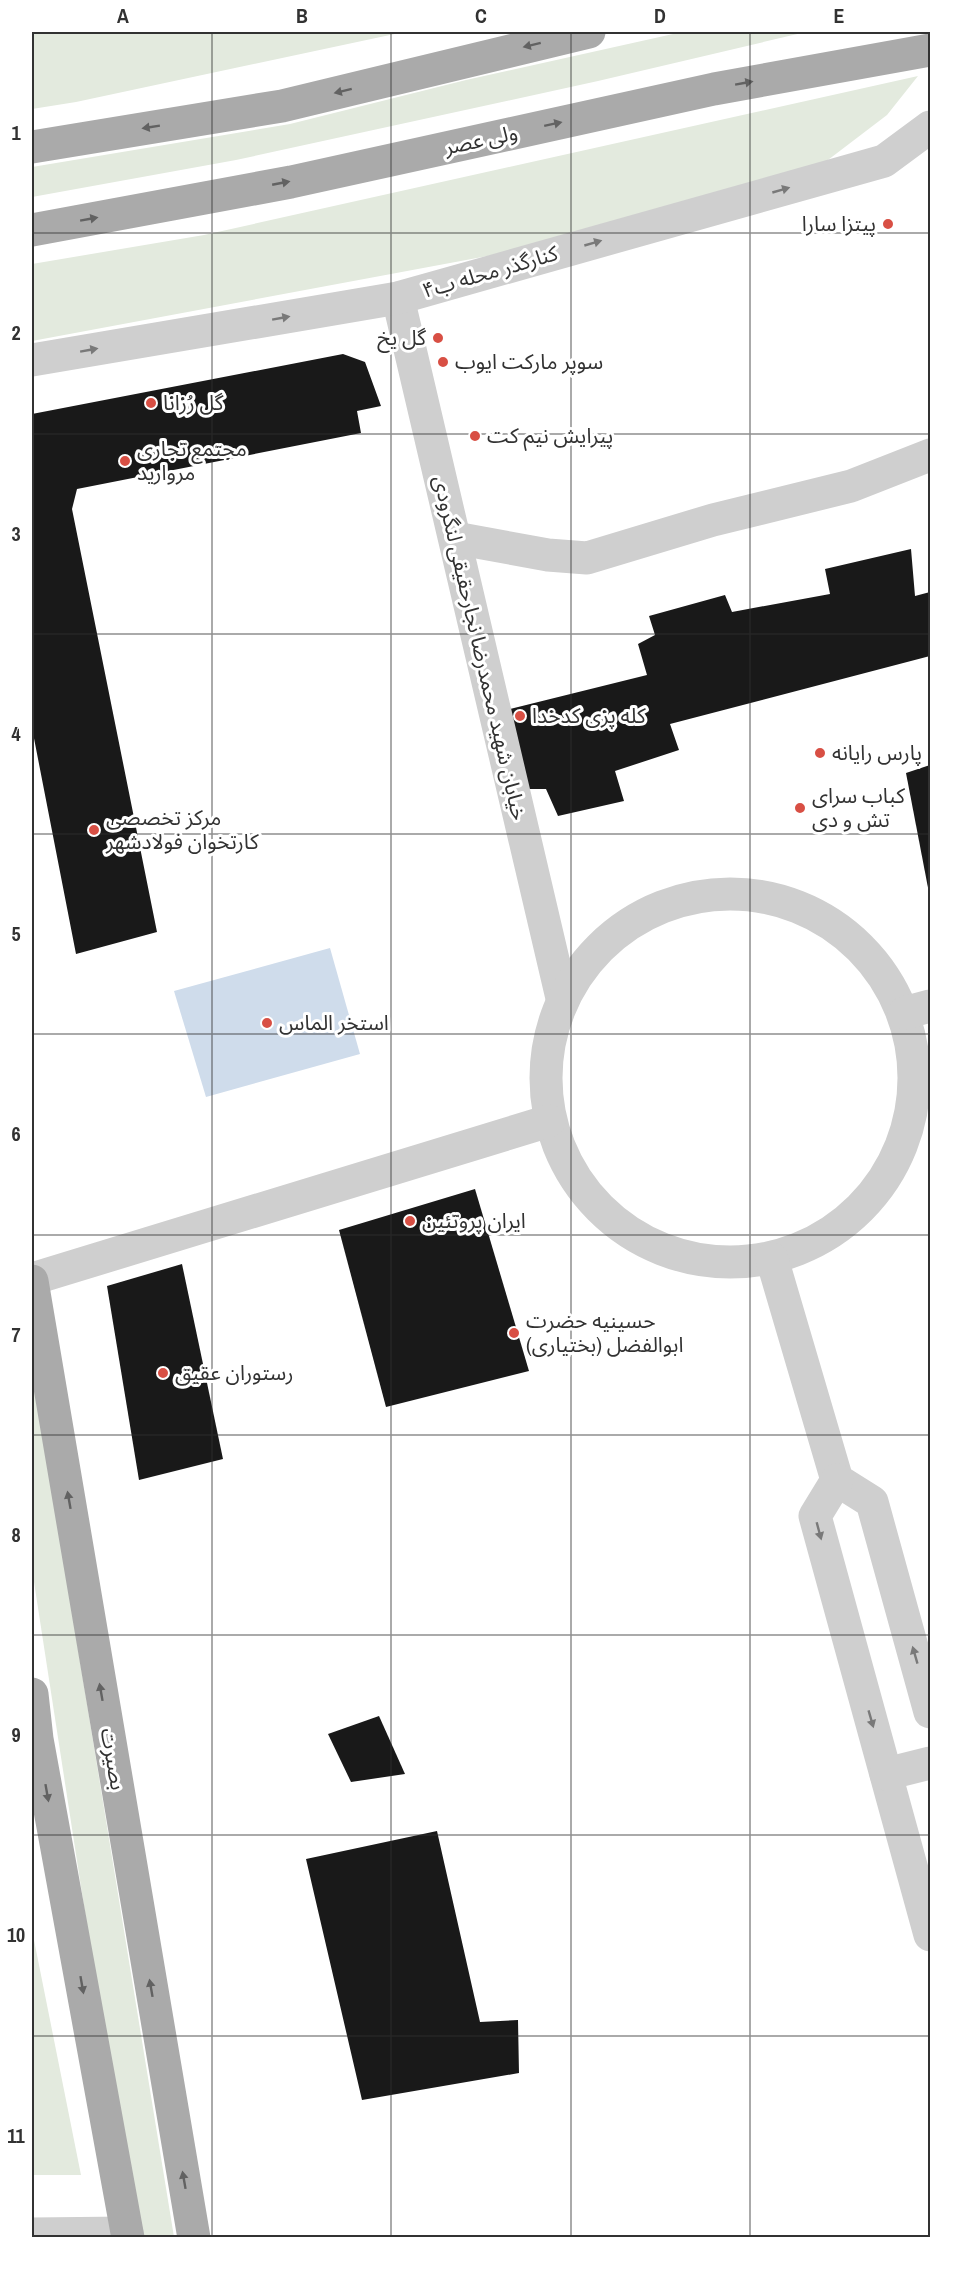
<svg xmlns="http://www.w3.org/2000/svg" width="962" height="2269" viewBox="0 0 962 2269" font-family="'Archivo Narrow','Noto Sans Arabic',sans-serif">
  <rect width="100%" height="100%" fill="#fff"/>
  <g fill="#e3eade">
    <polygon points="32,32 404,32 76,102 32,109"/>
    <polygon points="682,32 806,32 598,81 236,160 32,197 32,167 290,124 466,80"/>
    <polygon points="918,76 887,115 824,163 493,255 32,341 32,264 204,235"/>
    <polygon points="32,1367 174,2237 135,2237 32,1569"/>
    <polygon points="32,1930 81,2175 32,2175"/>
  </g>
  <polygon fill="#cfdceb" points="330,948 360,1054 206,1097 174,991"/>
  <g fill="#191919">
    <polygon points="343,354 365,362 381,406 357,411 361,433 77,489 72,509 157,932 76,954 32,728 32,414"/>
    <polygon points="911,549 915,596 930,592 930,656 670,724 679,750 615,771 624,801 558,816 546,789 524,789 510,709 647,675 638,644 655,635 649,616 725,595 732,612 830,594 825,569"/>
    <polygon points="930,765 930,893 929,893 906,773"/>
    <polygon points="475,1189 529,1371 386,1407 339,1230"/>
    <polygon points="182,1264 223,1459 139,1480 107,1286"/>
    <polygon points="379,1716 405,1774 351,1782 328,1734"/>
    <polygon points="437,1831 480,2022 518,2020 519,2073 362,2100 306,1859"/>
  </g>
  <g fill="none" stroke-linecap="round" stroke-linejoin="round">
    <g stroke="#cfcfcf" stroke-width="33">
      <polyline points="398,298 562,998"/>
      <polyline points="32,360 398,298 884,161 930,127"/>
      <polyline points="455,538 548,555 587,558 713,520 851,486 930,455"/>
      <circle cx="730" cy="1078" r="184"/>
      <polyline points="904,1013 930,1006"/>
      <polyline points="772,1259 837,1480 872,1502 930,1712"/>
      <polyline points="32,1279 549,1121"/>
      <polyline points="837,1480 815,1516 930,1935"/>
      <polyline points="886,1774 930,1763"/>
      <polyline points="32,2234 127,2233"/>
    </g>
    <g stroke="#aaa" stroke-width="33">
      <polyline points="32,147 282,106 589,32"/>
      <polyline points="32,230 291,182 714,89 930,50"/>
      <polyline points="32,1281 194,2238"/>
      <polyline points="32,1694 37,1739 128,2238"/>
    </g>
  </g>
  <defs><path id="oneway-solid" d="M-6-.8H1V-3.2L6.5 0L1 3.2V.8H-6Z" transform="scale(1.5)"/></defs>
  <g fill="#626262">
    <use href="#oneway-solid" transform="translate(532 45) rotate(166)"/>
    <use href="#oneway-solid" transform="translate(744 83) rotate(-10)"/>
    <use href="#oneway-solid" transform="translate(343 91) rotate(166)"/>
    <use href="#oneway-solid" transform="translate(553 124) rotate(-12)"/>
    <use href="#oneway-solid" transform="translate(151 127) rotate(171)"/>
    <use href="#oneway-solid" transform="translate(281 183) rotate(-11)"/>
    <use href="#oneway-solid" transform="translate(89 219) rotate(-10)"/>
    <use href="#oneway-solid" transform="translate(69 1500) rotate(-100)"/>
    <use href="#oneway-solid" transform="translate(101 1692) rotate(-100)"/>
    <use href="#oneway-solid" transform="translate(47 1793) rotate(80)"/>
    <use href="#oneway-solid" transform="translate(82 1985) rotate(80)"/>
    <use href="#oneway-solid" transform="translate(151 1988) rotate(-100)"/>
    <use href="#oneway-solid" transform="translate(184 2180) rotate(-100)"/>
  </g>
  <g fill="#797979">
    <use href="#oneway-solid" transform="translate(781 190) rotate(-16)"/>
    <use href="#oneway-solid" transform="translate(593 243) rotate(-16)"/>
    <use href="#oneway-solid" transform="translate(281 318) rotate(-10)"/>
    <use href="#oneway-solid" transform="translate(89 350) rotate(-10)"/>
    <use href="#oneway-solid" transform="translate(819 1531) rotate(75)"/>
    <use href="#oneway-solid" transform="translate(915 1655) rotate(-106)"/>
    <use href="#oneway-solid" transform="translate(871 1719) rotate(74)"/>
  </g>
  <path fill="none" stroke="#323232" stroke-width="1.5" stroke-opacity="0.55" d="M 212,32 L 212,2238M 391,32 L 391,2238M 571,32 L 571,2238M 750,32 L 750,2238M 32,233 L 930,233M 32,434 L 930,434M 32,634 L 930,634M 32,834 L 930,834M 32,1034 L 930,1034M 32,1235 L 930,1235M 32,1435 L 930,1435M 32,1635 L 930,1635M 32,1835 L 930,1835M 32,2036 L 930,2036"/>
  <g fill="#d84f44" stroke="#fff" stroke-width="2">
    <circle cx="888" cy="224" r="6"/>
    <circle cx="438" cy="338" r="6"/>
    <circle cx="443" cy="362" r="6"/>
    <circle cx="151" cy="403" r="6"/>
    <circle cx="475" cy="436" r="6"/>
    <circle cx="125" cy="461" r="6"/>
    <circle cx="520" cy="716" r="6"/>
    <circle cx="820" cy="753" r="6"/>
    <circle cx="800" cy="808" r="6"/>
    <circle cx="94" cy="830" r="6"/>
    <circle cx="267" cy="1023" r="6"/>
    <circle cx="410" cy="1221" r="6"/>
    <circle cx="514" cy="1333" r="6"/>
    <circle cx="163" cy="1373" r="6"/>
  </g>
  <g text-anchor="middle" stroke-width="6" stroke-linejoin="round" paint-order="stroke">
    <g font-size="21" fill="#323232" stroke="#fff">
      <text transform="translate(481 140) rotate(-12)" y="7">ولی عصر</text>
      <text transform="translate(490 272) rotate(-16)" y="7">کنارگذر محله ب۴</text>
      <text transform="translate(480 648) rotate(77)" y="7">خیابان شهید محمدرضا نجارحقیقی لنگرودی</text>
      <text transform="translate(113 1759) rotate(80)" y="7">بصیرت</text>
    </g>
    <g font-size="21" fill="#323232" stroke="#fff" text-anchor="start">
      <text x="876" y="231" text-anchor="end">پیتزا سارا</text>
      <text x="426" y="345" text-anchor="end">گل یخ</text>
      <text x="455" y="369">سوپر مارکت ایوب</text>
      <text x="163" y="410">گل رُزانا</text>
      <text x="487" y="443">پیرایش نیم کت</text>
      <text x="137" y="456">مجتمع تجاری<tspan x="137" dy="24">مروارید</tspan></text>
      <text x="532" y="723">کله پزی کدخدا</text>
      <text x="832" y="760">پارس رایانه</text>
      <text x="812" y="803">کباب سرای<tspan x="812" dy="24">تش و دی</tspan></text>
      <text x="106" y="825">مرکز تخصصی<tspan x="106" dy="24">کارتخوان فولادشهر</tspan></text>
      <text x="279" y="1030">استخر الماس</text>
      <text x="422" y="1228">ایران پروتئین</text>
      <text x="526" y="1328">حسینیه حضرت<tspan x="526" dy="24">ابوالفضل (بختیاری)</tspan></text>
      <text x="175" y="1380">رستوران عقیق</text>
    </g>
  </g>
  <rect width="962" height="2269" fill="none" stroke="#ffffff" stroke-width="66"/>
  <rect x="33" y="33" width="896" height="2203" fill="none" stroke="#323232" stroke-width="2"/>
  <g font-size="20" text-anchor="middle" font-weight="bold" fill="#323232">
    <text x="123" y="23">A</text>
    <text x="302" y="23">B</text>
    <text x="481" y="23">C</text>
    <text x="660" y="23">D</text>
    <text x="839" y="23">E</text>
    <text x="16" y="140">1</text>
    <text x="16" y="340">2</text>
    <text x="16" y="541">3</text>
    <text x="16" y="741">4</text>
    <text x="16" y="941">5</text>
    <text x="16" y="1141">6</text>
    <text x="16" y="1342">7</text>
    <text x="16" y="1542">8</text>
    <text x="16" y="1742">9</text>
    <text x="16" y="1942">10</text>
    <text x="16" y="2143">11</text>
  </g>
</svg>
